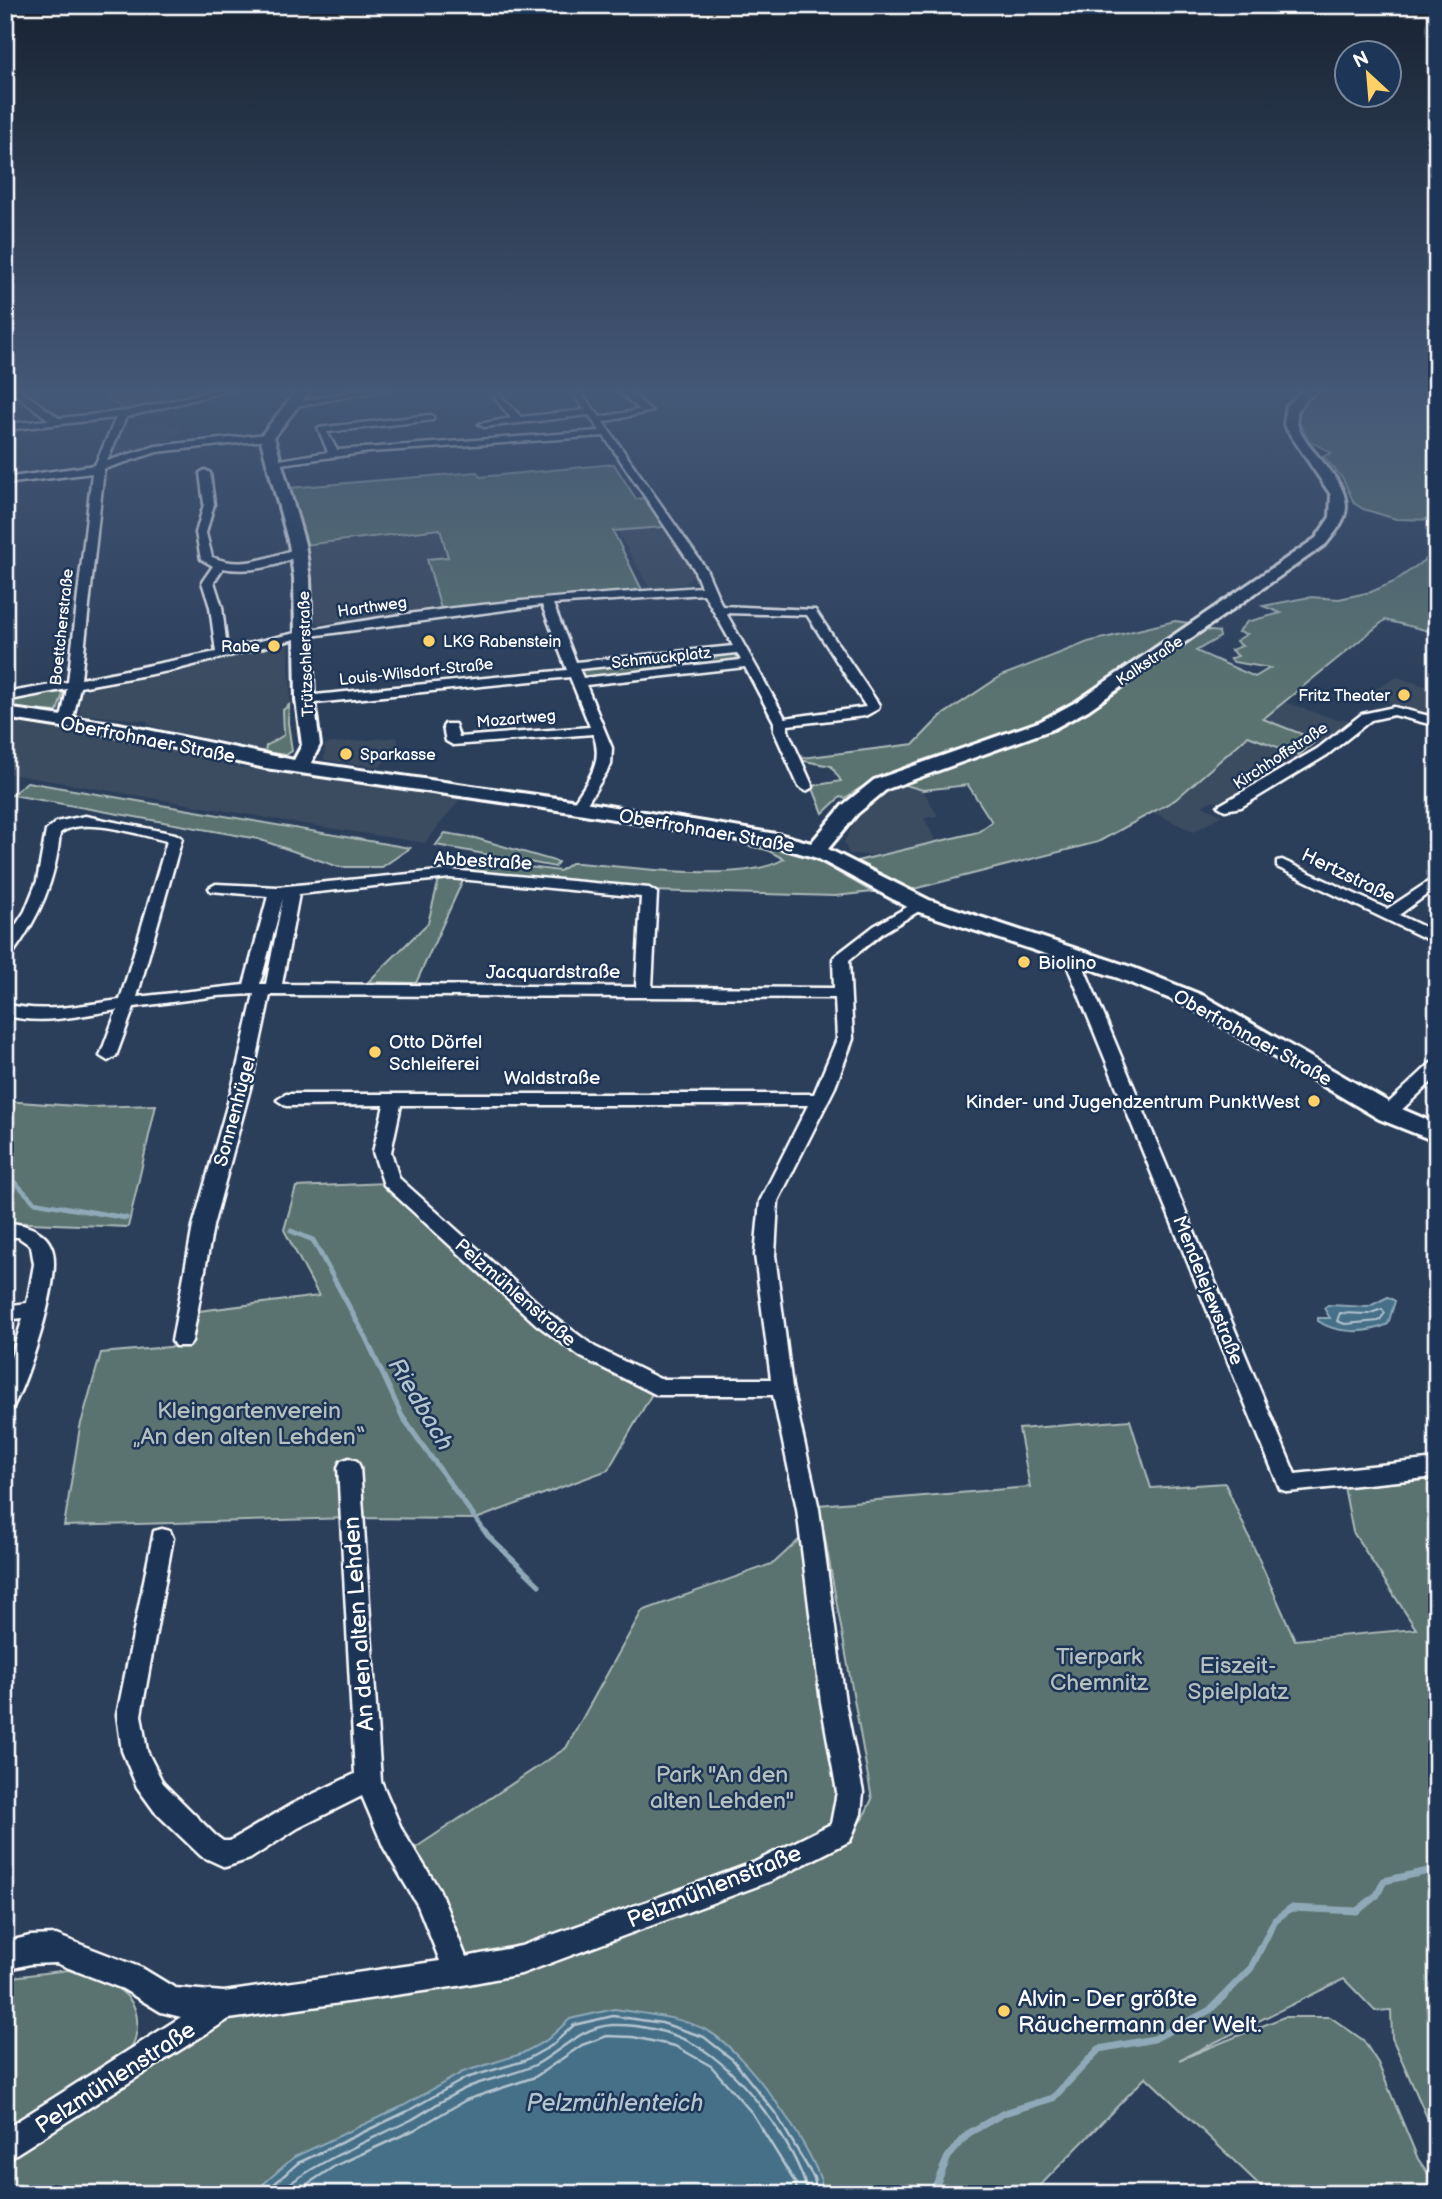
<svg xmlns="http://www.w3.org/2000/svg" width="1442" height="2199" viewBox="0 0 1442 2199" font-family="'Balsamiq Sans',sans-serif">
  <rect width="100%" height="100%" fill="#2b3f5b"/>
  <filter id="ink" filterUnits="userSpaceOnUse"><feTurbulence type="fractalNoise" baseFrequency=".0143" numOctaves="2"/><feDisplacementMap in="SourceGraphic" scale="14" xChannelSelector="R" yChannelSelector="G"/><feConvolveMatrix kernelMatrix="1 2 1 2 8 2 1 2 1" color-interpolation-filters="sRGB"/></filter>
  <g filter="url(#ink)">
    <g fill="#3b4b60">
      <polygon points="170,418 171,424 184,423 177,437 108,463 122,426"/>
      <polygon points="665,527 697,571 686,583 651,590 617,531"/>
      <polygon points="440,529 448,557 427,560 441,609 317,624 304,545"/>
      <polygon points="288,641 291,706 288,723 293,747 286,755 166,730 149,725 147,721 79,714 81,693 90,686 164,672"/>
      <polygon points="1397,677 1437,690 1437,713 1426,715 1386,701 1387,695 1374,690"/>
      <polygon points="1284,702 1335,719 1347,719 1349,723 1324,743 1262,720"/>
      <polygon points="5,718 111,735 238,767 462,797 425,843 291,822 5,773"/>
      <polygon points="1248,736 1305,757 1229,802 1211,801 1202,806 1222,815 1194,832 1154,813 1175,800"/>
      <polygon points="397,737 399,745 380,767 324,760 325,744"/>
      <polygon points="902,784 923,790 938,816 924,818 937,842 873,855 849,854 844,842 856,820 880,794"/>
    </g>
    <g fill="#5a7370" stroke="#acb9b8" stroke-width="2">
      <polygon points="95,389 164,389 151,397 163,406 128,413"/>
      <polygon points="1323,389 1437,389 1437,520 1396,519 1363,509 1354,503 1343,479 1323,456 1332,453 1309,441 1298,420 1302,405"/>
      <polygon points="614,464 636,499 647,498 665,527 613,531 642,590 441,609 427,559 448,557 440,529 304,545 289,488 477,472 480,477"/>
      <polygon points="1437,551 1437,633 1385,620 1263,719 1317,740 1299,755 1248,736 1175,800 1098,842 906,891 857,861 978,832 992,822 968,785 923,790 902,784 886,791 881,789 1089,709 1203,630 1219,632 1220,637 1196,651 1255,677 1270,668 1234,662 1230,659 1238,656 1231,650 1242,646 1236,641 1247,634 1238,632 1247,622 1281,613 1263,606 1310,597 1339,599 1371,592 1394,582"/>
      <path d="M 1175,621 L 1189,623 C 1140,657 1092,698 1037,721 C 975,748 900,758 845,798 L 840,797 L 823,813 L 812,786 L 841,781 L 831,766 L 794,759 L 914,744 L 941,716 L 1001,676 L 1088,642 Z"/>
      <polygon points="741,649 749,663 577,682 570,666"/>
      <polygon points="56,692 63,693 57,712 5,708 5,701"/>
      <polygon points="289,705 288,723 292,751 286,755 265,752 266,746 284,735 283,710"/>
      <polygon points="27,782 410,848 382,867 339,867 258,839 12,795"/>
      <polygon points="445,833 475,838 558,862 555,867 436,845"/>
      <path d="M 742,841 L 813,858 L 872,892 L 835,896 L 648,891 L 457,871 L 455,865 L 489,862 L 560,871 L 571,863 L 579,863 C 628,867 743,884 784,859 L 767,850 L 740,844 Z"/>
      <polygon points="464,878 416,983 368,982 428,923 439,879"/>
      <polygon points="5,1101 89,1107 156,1105 128,1227 5,1222"/>
      <polygon points="386,1183 504,1289 653,1392 608,1470 476,1519 351,1518 64,1526 80,1427 101,1353 192,1345 199,1311 319,1296 284,1230 296,1187"/>
      <polygon points="1130,1420 1151,1488 1225,1483 1295,1640 1416,1629 1353,1532 1344,1487 1437,1479 1437,2140 1392,2038 1391,2010 1375,2011 1344,1979 1179,2060 1284,2017 1330,2017 1363,2040 1378,2063 1418,2159 1437,2186 1437,2194 1269,2194 1146,2077 1032,2194 5,2194 5,2155 234,2012 450,1979 844,1840 863,1818 872,1799 819,1505 1030,1487 1019,1429"/>
      <polygon points="802,1537 822,1646 841,1832 458,1972 403,1856 566,1748 642,1611 774,1563"/>
      <path d="M 68,1970 C 97,1979 140,1987 137,2026 C 136,2037 135,2043 128,2052 L 5,2136 L 5,1978 Z"/>
    </g>
    <g fill="#446f88" stroke="#8fa9b8" stroke-width="2">
      <path d="M 1388,1297 L 1395,1301 L 1388,1324 C 1368,1334 1336,1334 1318,1321 L 1318,1318 L 1330,1318 L 1324,1308 L 1328,1305 L 1368,1307 Z"/>
      <path d="M 614,2009 C 644,2014 680,2016 708,2031 C 745,2051 819,2153 824,2194 L 252,2194 L 294,2157 L 403,2106 L 463,2072 L 521,2054 L 547,2040 L 570,2019 Z"/>
    </g>
    <g fill="none" stroke-linecap="round" stroke-linejoin="round">
      <polygon stroke="#b4c5cf" stroke-width="2" points="1382,1309 1385,1313 1379,1321 1345,1324 1337,1321 1340,1313 1368,1314"/>
      <g stroke="#b4c5cf" stroke-width="2.5">
        <polyline points="263,2194 298,2163 406,2112 466,2078 524,2061 551,2046 574,2025 613,2016 662,2023 704,2037 733,2060 776,2114 814,2178 817,2194"/>
        <path d="M 276,2194 C 317,2161 364,2143 411,2120 C 431,2109 450,2094 471,2086 C 493,2077 516,2075 537,2064 C 562,2050 581,2027 612,2025 C 639,2024 669,2031 694,2044 C 739,2069 796,2144 808,2194"/>
        <polyline points="292,2194 335,2166 414,2130 466,2100 535,2077 582,2045 607,2036 633,2037 675,2046 711,2066 752,2113 796,2184 797,2194"/>
      </g>
      <polyline stroke="#8fa9b8" stroke-width="4.5" points="5,1178 16,1183 34,1202 73,1209"/>
      <g stroke="#8fa9b8" stroke-width="5">
        <polyline points="63,1207 126,1218"/>
        <polyline points="291,1231 313,1240 366,1338 402,1416 423,1446 488,1536 539,1585"/>
      </g>
      <polyline stroke="#8fa9b8" stroke-width="7" points="932,2194 948,2157 969,2133 1004,2113 1053,2098 1099,2049 1154,2039 1210,2010 1251,1968 1275,1920 1291,1908 1357,1911 1377,1895 1384,1881 1437,1869"/>
      <g stroke="#fff" stroke-width="5">
        <g id="street">
          <path d="M 9,389 L 19,389 L 59,418 L 128,411 L 219,389 L 235,389 L 126,417 L 107,461 L 156,446 L 267,434 L 272,437 L 267,440 L 157,452 L 104,469 L 81,679 L 216,652 L 210,607 L 202,582 L 213,566 L 201,559 L 196,533 L 204,504 L 200,473 L 205,470 L 210,473 L 214,504 L 206,533 L 212,557 C 243,570 269,557 298,548 L 303,551 C 284,567 247,573 223,568 L 214,582 L 222,607 L 227,649 C 382,609 543,598 701,587 L 694,569 L 604,436 L 370,452 L 273,465 L 268,462 L 328,452 L 318,428 L 430,415 L 433,416 L 433,420 L 327,432 L 337,450 L 600,431 L 589,415 L 484,427 L 479,424 L 511,418 L 494,397 L 499,394 L 521,417 L 585,410 L 569,389 L 578,389 L 600,417 L 640,410 L 616,389 L 626,389 L 652,411 L 603,422 L 706,569 L 722,606 L 815,610 L 879,705 L 878,709 L 865,716 L 788,725 L 788,731 L 813,787 L 806,791 L 799,787 L 774,731 L 774,722 L 745,667 L 586,685 L 612,748 L 611,765 L 583,810 L 578,811 L 571,807 C 586,782 605,764 593,734 L 453,745 L 446,741 L 443,727 L 445,724 L 455,724 L 459,737 L 590,727 L 570,677 L 305,704 L 299,700 L 305,696 L 567,670 L 542,605 L 303,637 L 174,670 L 80,687 L 74,714 L 68,724 L 58,724 L 57,721 L 62,714 L 67,689 L 5,701 L 5,693 L 68,682 L 92,473 L 5,484 L 5,478 L 95,465 L 116,418 L 5,430 L 5,424 L 49,420 ZM 704,594 L 733,646 L 576,662 L 553,604 ZM 726,613 L 807,615 L 866,707 L 785,718 ZM 737,653 L 741,660 L 583,678 L 579,669 Z"/>
          <polygon points="365,389 387,389 292,407 287,404"/>
          <polygon points="1394,707 1437,718 1437,726 1394,715 1371,720 1327,755 1241,807 1225,810 1218,806 1317,749 1362,714"/>
          <path d="M 85,816 L 175,834 L 182,838 L 137,997 L 244,985 L 268,896 L 211,891 L 209,888 L 216,884 L 277,887 L 450,870 L 649,888 L 657,893 L 652,987 L 834,988 L 833,959 L 835,956 L 874,926 L 916,902 L 921,900 L 929,905 L 884,932 L 849,960 L 853,1039 L 835,1087 L 778,1201 L 775,1255 L 792,1387 L 819,1509 L 845,1702 L 863,1792 L 861,1814 L 850,1841 L 771,1881 L 521,1974 L 458,1986 L 229,2019 L 5,2161 L 5,2129 L 181,2017 L 161,2012 L 123,1989 L 56,1963 L 30,1964 L 5,1970 L 5,1942 L 30,1936 L 56,1935 L 142,1968 L 175,1988 L 224,1992 L 440,1961 L 418,1906 L 384,1848 L 362,1796 L 298,1828 L 250,1859 L 225,1867 L 201,1856 L 155,1812 L 137,1787 L 122,1751 L 117,1715 L 154,1531 L 162,1529 L 170,1531 L 173,1538 L 141,1715 L 147,1751 L 163,1783 L 215,1835 L 223,1841 L 230,1841 L 292,1804 L 355,1774 L 338,1467 L 341,1461 L 349,1458 L 357,1461 L 360,1467 L 381,1781 L 402,1830 L 439,1889 L 466,1957 L 521,1946 L 673,1892 L 755,1862 L 831,1824 L 837,1792 L 821,1702 L 797,1509 L 773,1395 L 657,1395 L 581,1357 L 536,1324 L 384,1185 L 373,1152 L 384,1105 L 286,1106 L 277,1100 L 286,1094 L 814,1094 L 837,1039 L 835,998 L 270,995 L 251,1085 L 213,1226 L 192,1341 L 189,1346 L 175,1346 L 172,1341 L 193,1226 L 233,1085 L 254,994 L 217,996 L 134,1007 L 116,1056 L 108,1061 L 100,1056 L 117,1010 C 81,1015 41,1026 5,1015 L 5,1004 C 44,1014 81,1005 120,1000 L 167,841 C 140,835 83,815 60,833 C 56,880 39,918 11,956 L 5,958 L 5,942 L 25,911 L 37,881 L 46,831 L 56,822 ZM 450,878 L 641,897 L 636,987 L 282,984 L 299,894 ZM 283,898 L 266,984 L 260,984 ZM 401,1105 L 808,1105 L 760,1201 L 755,1255 L 771,1379 L 660,1379 L 595,1347 L 550,1314 L 399,1178 L 391,1152 Z"/>
          <polygon points="1282,860 1387,909 1437,876 1437,887 1399,915 1437,933 1437,944 1277,867 1277,861"/>
          <polygon points="1081,953 1089,958 1085,970 1295,1474 1437,1459 1437,1477 1288,1492 1280,1489 1069,970 1075,955"/>
          <polygon points="1437,1062 1437,1077 1394,1117 1382,1117 1379,1113 1382,1109 1431,1063"/>
          <path d="M 5,1223 C 24,1223 48,1230 53,1252 C 60,1283 28,1380 12,1409 L 5,1411 L 5,1376 L 23,1318 L 5,1320 L 5,1306 L 27,1303 L 34,1264 L 31,1246 L 18,1237 L 5,1237 Z"/>
        </g>
      </g>
      <g stroke="#fff" stroke-width="6">
        <path id="secondary" d="M 298,389 L 311,389 L 274,437 L 305,544 L 310,578 L 314,700 L 320,745 L 311,763 L 578,801 L 782,835 L 811,843 L 843,805 L 874,780 L 1041,721 L 1076,702 L 1316,538 L 1330,517 L 1331,495 L 1284,425 L 1286,407 L 1304,389 L 1318,389 C 1313,395 1303,401 1299,408 C 1282,442 1359,475 1344,517 C 1341,526 1332,536 1326,544 L 1088,710 L 1053,729 L 887,789 L 857,814 L 828,849 L 929,900 L 1134,968 L 1204,996 L 1397,1107 L 1437,1124 L 1437,1142 L 1379,1119 L 1188,1006 L 1118,978 L 913,910 L 817,858 L 779,847 L 578,813 L 265,768 L 119,736 L 5,718 L 5,708 L 119,724 L 294,760 L 302,745 L 296,700 L 294,578 L 289,544 L 260,437 Z"/>
      </g>
      <use href="#street" fill="#1d3557" fill-rule="evenodd"/>
      <use href="#secondary" fill="#1d3557" fill-rule="evenodd"/>
    </g>
  </g>
  <linearGradient id="sky" x2="0" y2="1"><stop stop-color="#182332"/><stop offset="0.56" stop-color="#445877"/><stop offset="1" stop-color="#445877" stop-opacity="0"/></linearGradient>
  <rect width="1442" height="697" fill="url(#sky)"/>
  <g fill="#ffd166" stroke="#1d3557" stroke-width="2.5">
    <circle cx="429" cy="641" r="7"/>
    <circle cx="274" cy="646" r="7"/>
    <circle cx="1404" cy="695" r="7"/>
    <circle cx="346" cy="754" r="7"/>
    <circle cx="1024" cy="962" r="7"/>
    <circle cx="375" cy="1052" r="7"/>
    <circle cx="1314" cy="1101" r="7"/>
    <circle cx="1004" cy="2011" r="7"/>
  </g>
  <g text-anchor="middle" stroke-width="5" stroke-linejoin="round" paint-order="stroke">
    <g font-size="16" fill="#fff" stroke="#1d3557">
      <text transform="translate(372 606) rotate(-8)" y="6">Harthweg</text>
      <text transform="translate(61 627) rotate(-84)" y="6">Boettcherstraße</text>
      <text transform="translate(305 654) rotate(-92)" y="6">Trützschlerstraße</text>
      <text transform="translate(661 657) rotate(-6)" y="6">Schmuckplatz</text>
      <text transform="translate(1149 660) rotate(-34)" y="6">Kalkstraße</text>
      <text transform="translate(416 671) rotate(-6)" y="6">Louis-Wilsdorf-Straße</text>
      <text transform="translate(516 718) rotate(-5)" y="6">Mozartweg</text>
      <text transform="translate(1280 755) rotate(-33)" y="6">Kirchhoffstraße</text>
    </g>
    <g font-size="16" fill="#fff" stroke="#1d3557" text-anchor="start">
      <text x="443" y="647">LKG Rabenstein</text>
      <text x="260" y="652" text-anchor="end">Rabe</text>
      <text x="1390" y="701" text-anchor="end">Fritz Theater</text>
      <text x="360" y="760">Sparkasse</text>
    </g>
    <g font-size="19" fill="#fff" stroke="#1d3557">
      <text transform="translate(148 739) rotate(11)" y="7">Oberfrohnaer Straße</text>
      <text transform="translate(707 830) rotate(10)" y="7">Oberfrohnaer Straße</text>
      <text transform="translate(483 860) rotate(3)" y="7">Abbestraße</text>
      <text transform="translate(1349 875) rotate(26)" y="7">Hertzstraße</text>
      <text x="553" y="978">Jacquardstraße</text>
      <text transform="translate(1253 1037) rotate(29)" y="7">Oberfrohnaer Straße</text>
      <text x="552" y="1084">Waldstraße</text>
      <text transform="translate(234 1111) rotate(-75)" y="7">Sonnenhügel</text>
      <text transform="translate(1209 1290) rotate(68)" y="7">Mendelejewstraße</text>
      <text transform="translate(516 1292) rotate(41)" y="7">Pelzmühlenstraße</text>
    </g>
    <g font-size="19" fill="#fff" stroke="#1d3557" text-anchor="start">
      <text x="1038" y="969">Biolino</text>
      <text x="389" y="1048">Otto Dörfel<tspan x="389" dy="22">Schleiferei</tspan></text>
      <text x="1300" y="1108" text-anchor="end">Kinder- und Jugendzentrum PunktWest</text>
    </g>
    <g font-size="23" fill="#b5c0bf" stroke="#1d3557">
      <text x="249" y="1418">Kleingartenverein<tspan x="249" dy="26">„An den alten Lehden“</tspan></text>
      <text x="1099" y="1664">Tierpark<tspan x="1099" dy="26">Chemnitz</tspan></text>
      <text x="1238" y="1673">Eiszeit-<tspan x="1238" dy="26">Spielplatz</tspan></text>
      <text x="722" y="1782">Park "An den<tspan x="722" dy="26">alten Lehden"</tspan></text>
    </g>
    <g font-size="23" fill="#fff" stroke="#1d3557">
      <text transform="translate(358 1624) rotate(-94)" y="8">An den alten Lehden</text>
      <text transform="translate(714 1886) rotate(-22)" y="8">Pelzmühlenstraße</text>
      <text transform="translate(115 2077) rotate(-33)" y="8">Pelzmühlenstraße</text>
    </g>
    <g font-size="23" fill="#fff" stroke="#1d3557" text-anchor="start">
      <text x="1018" y="2006">Alvin - Der größte<tspan x="1018" dy="26">Räuchermann der Welt.</tspan></text>
    </g>
    <g font-size="24" font-style="italic" fill="#b4c5cf" stroke="#1d3557">
      <text transform="translate(421 1404) rotate(59)" y="8">Riedbach</text>
      <text x="615" y="2111">Pelzmühlenteich</text>
    </g>
  </g>
  <rect width="1442" height="2199" fill="none" stroke="#1d3557" stroke-width="28"/>
  <rect x="14" y="14" width="1414" height="2171" fill="none" stroke="#fff" stroke-width="2.5" filter="url(#ink)"/>
  <g transform="translate(1368 74) rotate(334)"><circle r="33" fill="#1d3557" stroke="#77869a" stroke-width="2"/>
  <path d="M0-5L12 26L0 18L-12 26Z" fill="#ffd166"/>
  <text y="-10" font-size="19" font-weight="bold" text-anchor="middle" fill="#ffffff">N</text>
  </g>
</svg>
